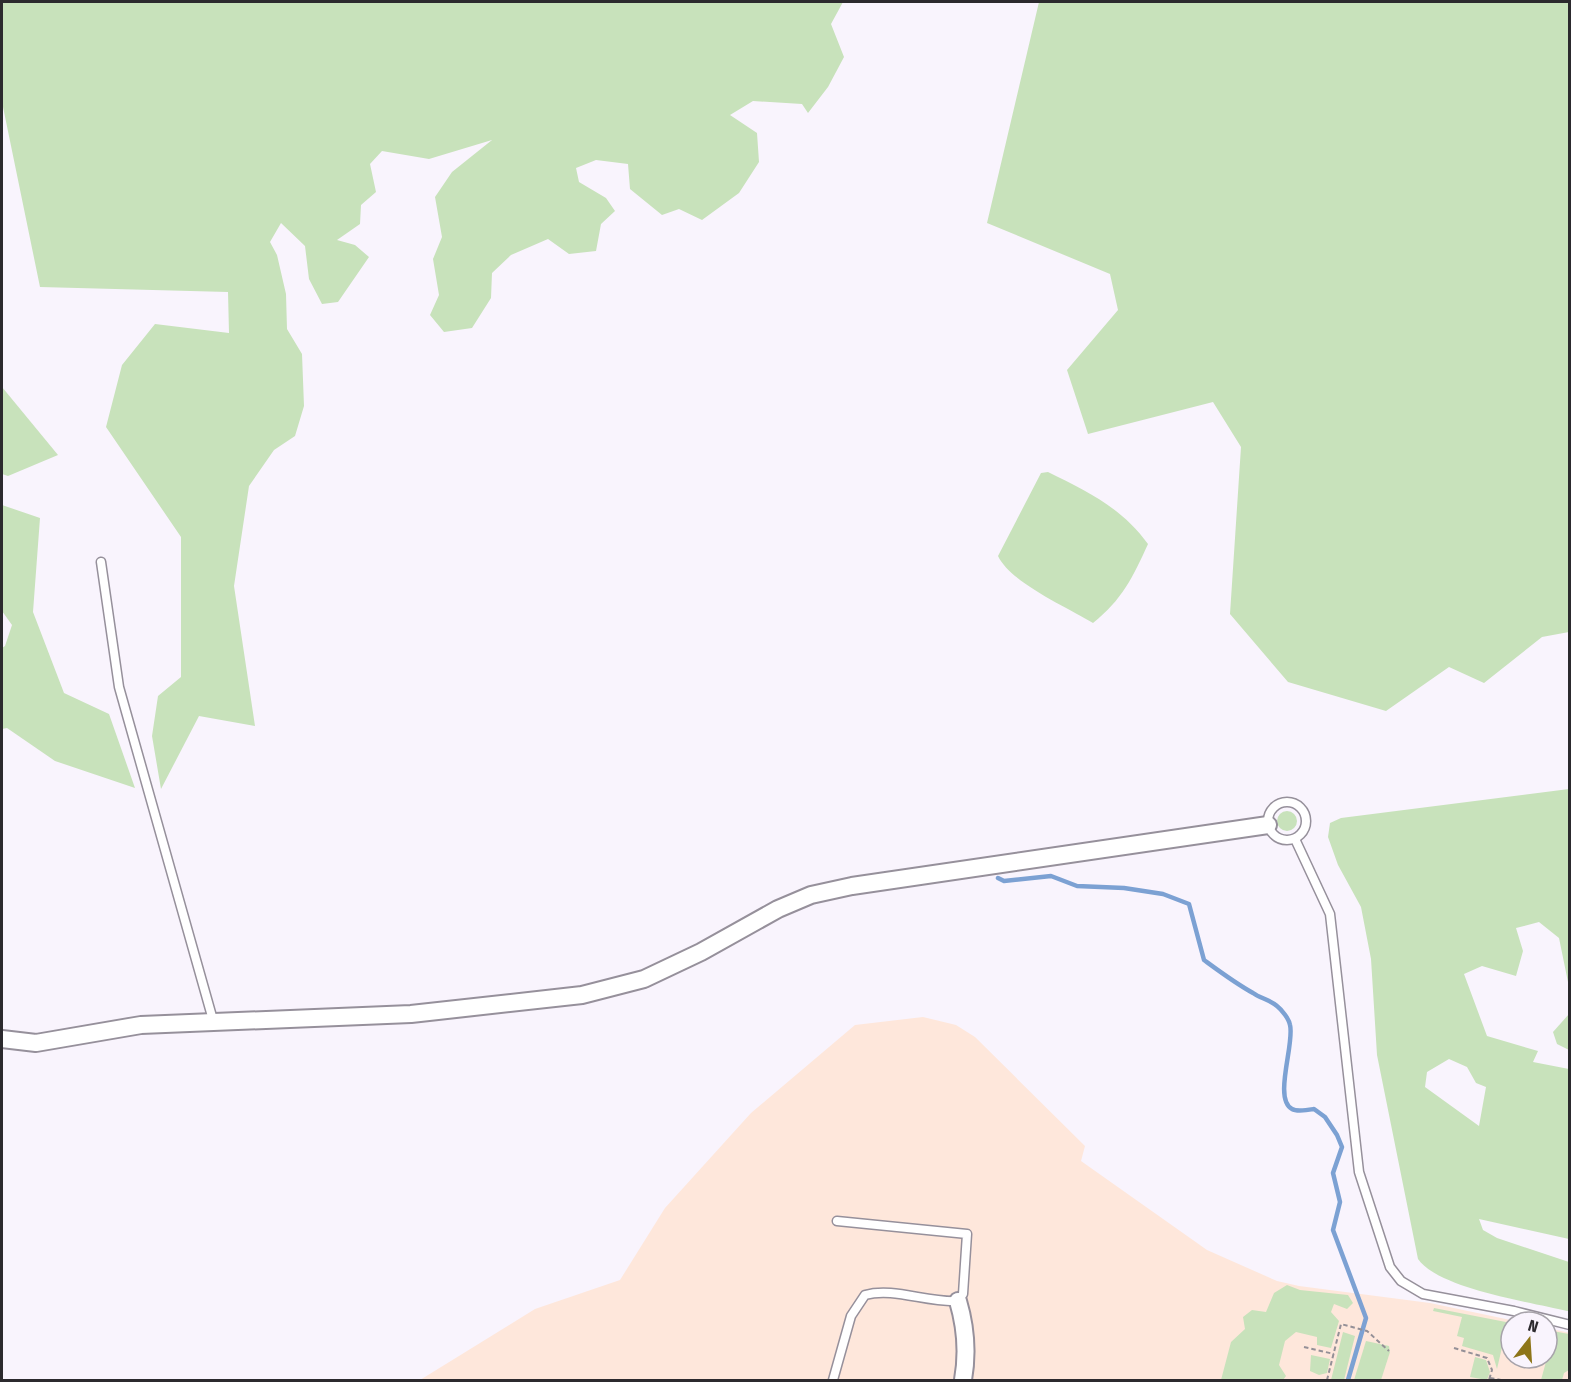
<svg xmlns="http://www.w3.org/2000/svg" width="1571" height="1382" viewBox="0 0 1571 1382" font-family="'Fira Sans Condensed',sans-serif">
  <rect width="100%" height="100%" fill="#f9f4fd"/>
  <polygon fill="#fee7db" points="923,1017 956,1025 975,1037 1085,1146 1081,1161 1207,1250 1277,1281 1299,1286 1430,1303 1520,1322 1511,1322 1511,1358 1547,1358 1547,1328 1570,1333 1569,1380 420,1380 535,1309 620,1280 665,1208 751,1113 855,1025"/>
  <g fill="#c8e2bb" fill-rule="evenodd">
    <polygon points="2,2 843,2 831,24 844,57 828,87 808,113 802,104 753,101 730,115 757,133 759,162 739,193 702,220 679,209 662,215 630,189 628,164 596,160 576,168 579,182 606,198 615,211 601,224 596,251 569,254 548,239 511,255 492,273 491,298 472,328 444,332 430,315 439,295 433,259 442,237 435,197 452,172 492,140 429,159 382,151 370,164 376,192 361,205 360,224 337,240 355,245 369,257 338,302 322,304 309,279 305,246 281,223 270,242 277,255 286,294 287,329 302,354 304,406 295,436 274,450 249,486 234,586 255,726 199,716 161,789 152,736 158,696 181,677 181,537 106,427 122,365 155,324 229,333 228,292 40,287 2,102"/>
    <polygon points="1039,2 1569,2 1569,632 1542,637 1484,683 1449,667 1386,711 1288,682 1230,614 1241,447 1213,402 1088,434 1067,370 1118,310 1110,274 987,223"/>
    <polygon points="2,387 58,455 8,476 2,474"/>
    <path d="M 1048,472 C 1087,491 1122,508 1148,544 C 1133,577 1122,600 1093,623 C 1067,607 1011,583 998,556 L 1041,473 Z"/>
    <polygon points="2,505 40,518 33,612 64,693 109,714 135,788 55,761 7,728 2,729 2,648 5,646 12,625 2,611"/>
    <path d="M 1569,789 L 1569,987 L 1559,938 L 1539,922 L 1516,928 L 1523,951 L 1516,976 L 1482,966 L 1464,974 L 1487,1036 L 1538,1051 L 1533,1062 L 1569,1069 L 1569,1239 L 1479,1219 L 1483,1230 L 1497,1238 L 1569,1262 L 1569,1311 L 1567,1311 C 1531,1302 1439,1289 1418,1259 L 1377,1055 L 1371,959 L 1361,907 L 1338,865 L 1328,837 L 1330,823 L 1341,818 ZM 1449,1059 L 1467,1067 L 1476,1083 L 1486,1087 L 1479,1126 L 1425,1087 L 1427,1072 Z"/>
    <circle cx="1287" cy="821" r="10"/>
    <polygon points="1569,1014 1569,1050 1557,1044 1553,1032"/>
    <polygon points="1287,1285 1300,1290 1348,1295 1353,1303 1347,1309 1334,1304 1331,1312 1339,1321 1331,1348 1317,1345 1317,1337 1296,1332 1285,1341 1279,1365 1286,1376 1283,1380 1221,1380 1231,1342 1245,1329 1243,1317 1252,1310 1266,1312 1274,1293"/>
    <polygon points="1434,1308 1511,1323 1511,1345 1503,1343 1497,1369 1493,1355 1462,1346 1464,1338 1457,1336 1462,1317 1433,1311"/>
    <polygon points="1547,1330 1569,1334 1569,1370 1564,1373 1562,1380 1541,1380 1547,1358"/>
    <polygon points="1343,1332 1355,1336 1344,1380 1331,1380"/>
    <polygon points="1366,1341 1389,1346 1390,1352 1381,1380 1354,1380"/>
    <polygon points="1311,1355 1330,1359 1327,1373 1319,1375 1310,1371"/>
    <polygon points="1475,1357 1486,1360 1490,1372 1487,1380 1470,1377"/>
  </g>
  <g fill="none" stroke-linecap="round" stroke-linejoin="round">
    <path stroke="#7ca1d3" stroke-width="4.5" d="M 998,878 L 1004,881 L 1051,876 L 1077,886 L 1124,888 L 1163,894 L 1189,904 L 1204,960 C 1219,971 1235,983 1253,993 C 1260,998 1270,1000 1277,1006 C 1282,1010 1289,1019 1290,1025 C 1295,1043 1273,1099 1292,1109 C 1297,1112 1308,1110 1314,1109 L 1325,1117 L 1337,1135 L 1342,1147 L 1333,1173 L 1340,1202 L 1333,1230 L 1366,1318 L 1348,1380"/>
    <g stroke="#96909b" stroke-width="11">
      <g id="service">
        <polyline points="101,562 119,687 213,1020"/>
        <circle cx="1287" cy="821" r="19"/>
        <polyline points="1295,839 1330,914 1359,1172 1390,1267 1401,1281 1423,1294 1514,1311 1570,1325"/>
        <path d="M 833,1380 L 851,1316 L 865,1295 C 894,1287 927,1303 958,1301 L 963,1294 L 967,1234 L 837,1221"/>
      </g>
    </g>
    <g stroke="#96909b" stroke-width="20">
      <g id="minor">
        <polyline points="2,1039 36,1043 141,1025 411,1014 582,995 644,979 701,952 778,909 811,895 852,886 1268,825"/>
        <path d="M 958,1301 C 966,1328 968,1352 963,1380"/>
      </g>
    </g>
    <g stroke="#949097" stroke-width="2" stroke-dasharray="4.5 3" stroke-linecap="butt">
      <polyline points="1304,1347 1334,1354"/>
      <polyline points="1454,1348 1487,1358 1492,1370 1489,1380"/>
      <polyline points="1490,1378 1501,1380"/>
      <polyline points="1327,1380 1341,1324 1367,1331 1389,1351"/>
      <polyline points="1469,1380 1478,1380"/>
    </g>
    <use href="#service" stroke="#fff" stroke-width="8"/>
    <use href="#minor" stroke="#fff" stroke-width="16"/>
  </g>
  <rect width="1571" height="1382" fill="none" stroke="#2c2a2e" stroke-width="6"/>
  <g transform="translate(1529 1340) rotate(17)"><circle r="28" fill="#f9f4fd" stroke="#a7a3aa" stroke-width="1.5"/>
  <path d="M0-4.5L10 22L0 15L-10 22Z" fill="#8d7519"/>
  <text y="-9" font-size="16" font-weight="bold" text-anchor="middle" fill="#2c2a2e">N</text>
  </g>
</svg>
